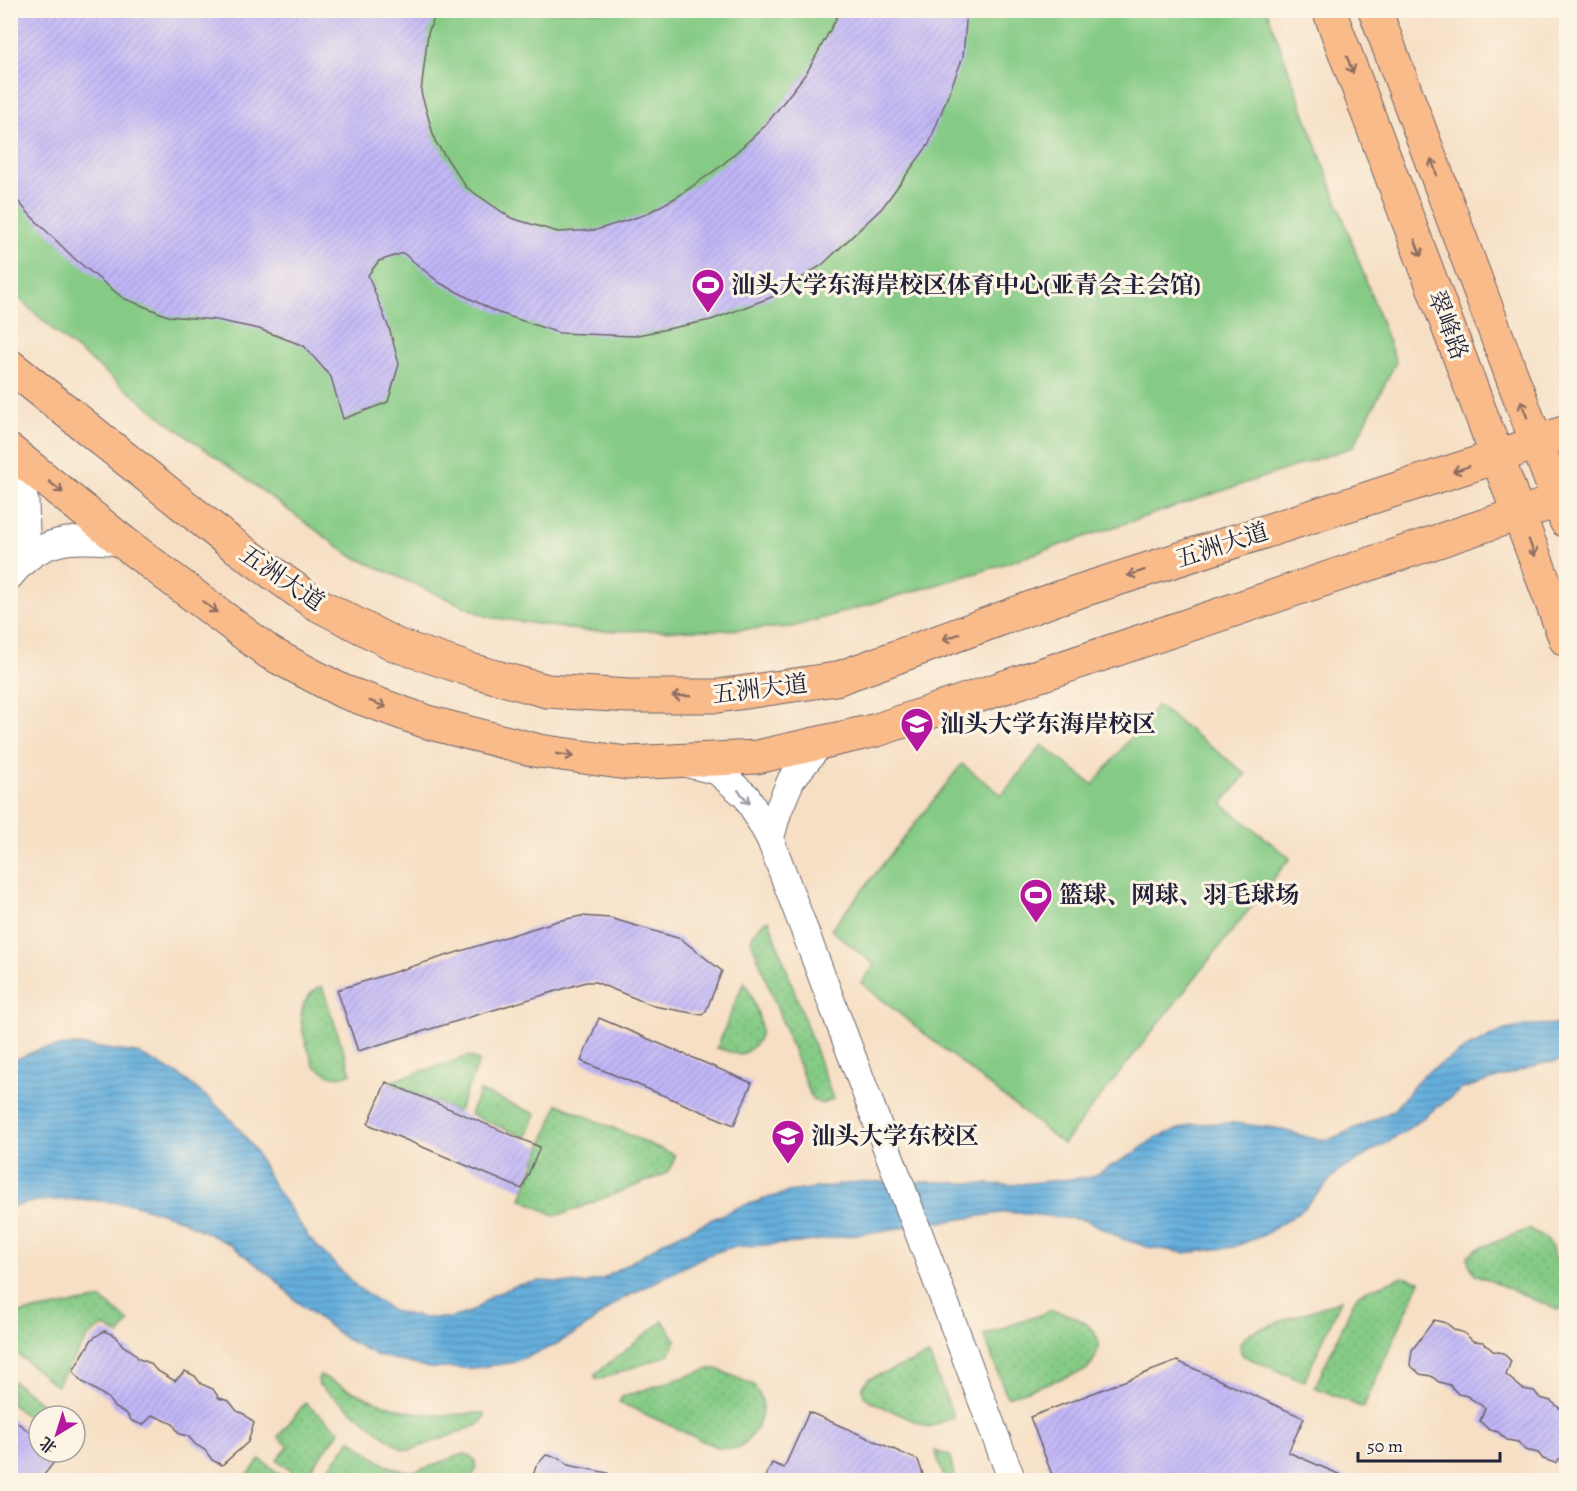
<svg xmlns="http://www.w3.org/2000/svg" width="1577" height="1491" viewBox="0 0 1577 1491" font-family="Alegreya,'Noto Serif SC',serif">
  <defs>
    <pattern id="grass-dots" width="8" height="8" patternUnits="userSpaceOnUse" patternTransform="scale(1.5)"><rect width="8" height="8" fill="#85cb85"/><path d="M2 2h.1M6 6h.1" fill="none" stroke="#73ae74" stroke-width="1.8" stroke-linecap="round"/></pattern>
    <pattern id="water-rules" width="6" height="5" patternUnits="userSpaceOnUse" patternTransform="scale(1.5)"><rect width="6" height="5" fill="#65afdd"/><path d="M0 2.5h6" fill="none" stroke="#538eb4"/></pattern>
    <pattern id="building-hatch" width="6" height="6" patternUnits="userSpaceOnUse" patternTransform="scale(1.5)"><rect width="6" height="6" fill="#c1b6f7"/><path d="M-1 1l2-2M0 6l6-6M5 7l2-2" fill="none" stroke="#a69cd5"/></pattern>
  </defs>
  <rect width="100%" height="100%" fill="#fcf5e5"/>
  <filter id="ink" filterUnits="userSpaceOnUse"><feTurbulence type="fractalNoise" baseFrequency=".0167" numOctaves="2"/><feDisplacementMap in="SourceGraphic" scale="12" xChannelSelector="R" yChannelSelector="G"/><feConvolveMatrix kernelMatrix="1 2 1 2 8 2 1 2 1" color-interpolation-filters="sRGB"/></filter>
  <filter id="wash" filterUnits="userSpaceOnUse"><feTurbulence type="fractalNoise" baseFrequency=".008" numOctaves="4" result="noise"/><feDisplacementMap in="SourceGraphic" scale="24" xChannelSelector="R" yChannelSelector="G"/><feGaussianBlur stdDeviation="1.35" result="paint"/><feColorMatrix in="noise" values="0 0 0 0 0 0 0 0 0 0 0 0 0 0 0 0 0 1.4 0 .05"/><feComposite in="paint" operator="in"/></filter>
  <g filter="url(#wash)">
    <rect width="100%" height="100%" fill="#f6dfc4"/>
    <g fill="url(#grass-dots)" stroke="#547660" stroke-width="1.5">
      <path d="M 769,920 L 833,1099 L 822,1104 L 813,1100 L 808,1089 L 751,940 C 754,930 759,925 769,920 Z"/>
      <path d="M 744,981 C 749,988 751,995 754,1003 C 763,1025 767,1043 740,1055 L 717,1048 Z"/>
      <path d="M 322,986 L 351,1073 C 337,1081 326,1074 314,1066 C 305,1038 287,1004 322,986 Z"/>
      <polygon points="469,1056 479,1061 458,1112 390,1083 392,1081"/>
      <polygon points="480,1091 536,1114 526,1138 470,1114"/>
      <polygon points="558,1104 675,1155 672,1167 663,1175 563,1214 554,1215 521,1199"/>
      <path d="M 1528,1229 C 1537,1233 1547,1236 1551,1246 L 1566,1286 L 1566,1303 L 1558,1310 L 1475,1274 L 1469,1264 L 1468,1256 L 1475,1250 Z"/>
      <polygon points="1402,1277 1420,1281 1363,1408 1315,1387 1356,1297 1360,1293"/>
      <polygon points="102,1299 129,1322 119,1335 104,1326 88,1337 56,1386 11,1349 11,1315"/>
      <polygon points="1341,1300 1304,1382 1244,1356 1241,1353 1240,1343 1249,1333"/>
      <path d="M 1050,1311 C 1084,1314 1117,1338 1086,1370 L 1007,1397 L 984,1335 Z"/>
      <polygon points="663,1321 676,1340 669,1355 601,1379 595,1378 595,1374"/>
      <polygon points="929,1355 954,1418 928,1427 872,1402 864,1396 862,1388 868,1379"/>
      <path d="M 709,1369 L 717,1369 L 754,1385 C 757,1391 761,1396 762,1402 C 765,1418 750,1444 735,1448 C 729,1450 722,1448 716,1447 L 619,1402 L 622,1397 Z"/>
      <path d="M 320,1375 C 358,1395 398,1415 443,1415 C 457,1415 471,1413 485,1413 L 485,1417 L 478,1425 L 411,1450 L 402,1449 L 326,1391 L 319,1385 L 318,1379 Z"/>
      <polygon points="13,1381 58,1416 39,1416 39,1426 11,1404 11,1385"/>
      <polygon points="305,1403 340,1431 302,1480 277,1460 289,1446 278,1437"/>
      <path d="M 351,1439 C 372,1456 396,1480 426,1468 C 439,1464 452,1456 466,1454 L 475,1461 L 476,1469 L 470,1480 L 320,1480 Z"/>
      <polygon points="935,1451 950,1456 955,1480 945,1480"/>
      <polygon points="260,1459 287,1480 244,1480"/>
    </g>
    <g fill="#85cb85" stroke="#547660" stroke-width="1.5">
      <polygon points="10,11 1267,11 1396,362 1353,447 980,572 792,627 725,630 586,631 488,617 350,555 165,420 62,338 11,291"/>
      <polygon points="1157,705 1246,774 1222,804 1290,858 1063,1144 861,983 875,965 831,930 962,764 1002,795 1042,745 1093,785"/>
    </g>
    <polygon fill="url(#water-rules)" stroke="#44688c" stroke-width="1.5" points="1566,1024 1566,1060 1541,1064 1462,1089 1401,1134 1339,1171 1301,1211 1264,1235 1233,1247 1185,1253 1148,1247 1123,1239 1086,1220 1008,1212 799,1243 732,1247 705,1256 622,1299 581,1330 551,1347 511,1363 472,1368 429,1368 376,1355 346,1339 296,1301 275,1279 231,1245 177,1218 133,1204 79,1199 36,1201 11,1207 10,1062 40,1049 77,1045 137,1053 178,1074 213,1102 237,1126 254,1149 273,1184 309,1238 357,1287 393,1311 424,1318 451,1318 473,1311 491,1296 518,1285 540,1281 584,1284 603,1279 665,1241 739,1207 788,1192 860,1182 937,1182 1010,1185 1091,1177 1133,1154 1155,1138 1193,1124 1233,1123 1275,1128 1311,1138 1329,1140 1393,1111 1423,1075 1468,1047 1505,1030 1531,1025"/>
    <g id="blocks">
      <g fill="url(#building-hatch)">
        <polygon points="10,10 437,10 428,33 421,92 435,141 466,187 511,218 558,232 596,230 644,215 677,197 721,166 765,126 807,72 835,21 839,10 967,10 963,57 929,144 882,208 822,265 772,297 711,320 633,336 559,333 496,312 440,283 403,253 379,261 368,275 390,331 399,364 388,402 343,419 331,377 304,346 259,329 216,320 168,316 123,298 76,260 31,216 10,192"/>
        <polygon points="581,916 610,918 681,939 722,971 706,1011 702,1015 654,1006 595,982 586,982 358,1051 337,990 557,921"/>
        <polygon points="599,1018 752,1083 734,1125 581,1061"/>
        <polygon points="386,1082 540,1147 522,1189 368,1124"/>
        <polygon points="1434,1320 1446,1323 1455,1330 1464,1333 1473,1341 1483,1342 1493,1351 1503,1353 1511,1361 1506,1375 1523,1389 1534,1391 1540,1398 1551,1401 1559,1408 1566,1409 1566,1453 1555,1463 1543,1459 1538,1453 1525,1450 1518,1442 1507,1440 1498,1432 1488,1429 1480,1421 1485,1408 1467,1396 1458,1394 1450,1385 1439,1382 1431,1376 1420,1374 1410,1365 1412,1350"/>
        <polygon points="104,1331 116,1336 123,1346 132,1351 139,1359 150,1363 156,1370 175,1381 185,1371 195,1376 201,1384 213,1389 219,1398 229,1401 237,1411 244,1414 254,1423 248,1442 222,1465 212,1460 205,1450 196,1445 188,1436 179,1434 173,1424 153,1415 143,1425 132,1421 126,1413 114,1407 108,1398 81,1381 73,1371 92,1339"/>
        <polygon points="1177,1361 1304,1418 1288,1452 1352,1480 1054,1480 1030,1417"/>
        <polygon points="809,1412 918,1460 925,1480 764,1480 772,1463 784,1468"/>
        <polygon points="10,1417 39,1439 39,1452 62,1452 40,1480 10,1480"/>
        <polygon points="546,1455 559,1458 568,1465 608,1473 607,1480 532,1480 536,1466"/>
      </g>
    </g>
  </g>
  <g filter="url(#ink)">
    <use href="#blocks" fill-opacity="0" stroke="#6c646b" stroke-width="1.5"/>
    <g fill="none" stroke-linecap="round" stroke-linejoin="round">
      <g stroke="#6c646b" stroke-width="29">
        <g id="minor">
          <polyline points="11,451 25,502 26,532 23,559"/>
          <path d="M 10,576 C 43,534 75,539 123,542"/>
          <polyline points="688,764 717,771 747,797 770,839 1012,1480"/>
          <polyline points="770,839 778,811 791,780 821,743"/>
        </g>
      </g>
      <g stroke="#6c646b" stroke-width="35">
        <g id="major">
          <polyline points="1329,10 1566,640"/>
          <polyline points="1375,10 1566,521"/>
          <polyline points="10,366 227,540 313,602 396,645 474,671 547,691 629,696 718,696 836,679 1058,598 1497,457 1566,432"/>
          <polyline points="10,451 123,542 270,653 342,691 427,722 539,751 627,763 757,757 877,730 1566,498"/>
        </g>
      </g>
      <use href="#minor" stroke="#fff" stroke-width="27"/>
      <use href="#major" stroke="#fabb8b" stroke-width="33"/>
    </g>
    <defs><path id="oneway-shaft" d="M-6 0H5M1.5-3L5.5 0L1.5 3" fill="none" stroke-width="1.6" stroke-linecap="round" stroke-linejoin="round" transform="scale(1.5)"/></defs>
    <g stroke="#8e6e63">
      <use href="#oneway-shaft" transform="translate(1350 65) rotate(69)"/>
      <use href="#oneway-shaft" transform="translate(1434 167) rotate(-110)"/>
      <use href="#oneway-shaft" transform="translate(1418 248) rotate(69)"/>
      <use href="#oneway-shaft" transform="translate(1524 409) rotate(-110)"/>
      <use href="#oneway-shaft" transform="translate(1461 469) rotate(162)"/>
      <use href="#oneway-shaft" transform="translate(56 487) rotate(39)"/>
      <use href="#oneway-shaft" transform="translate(1532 548) rotate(69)"/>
      <use href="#oneway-shaft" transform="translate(1136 573) rotate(162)"/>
      <use href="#oneway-shaft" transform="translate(210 607) rotate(37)"/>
      <use href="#oneway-shaft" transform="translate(951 637) rotate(160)"/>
      <use href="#oneway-shaft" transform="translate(681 696) rotate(-180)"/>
      <use href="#oneway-shaft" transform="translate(378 704) rotate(20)"/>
      <use href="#oneway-shaft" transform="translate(565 755) rotate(8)"/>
    </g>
    <use stroke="#9c9ca7" href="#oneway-shaft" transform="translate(744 797) rotate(49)"/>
  </g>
  <defs>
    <g id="stadium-pin" transform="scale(1.725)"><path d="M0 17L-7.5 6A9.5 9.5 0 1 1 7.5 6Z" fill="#b5179e" stroke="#fcf5e5"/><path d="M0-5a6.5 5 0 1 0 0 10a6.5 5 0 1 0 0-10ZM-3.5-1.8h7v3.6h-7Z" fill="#fff"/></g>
    <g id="university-pin" transform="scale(1.725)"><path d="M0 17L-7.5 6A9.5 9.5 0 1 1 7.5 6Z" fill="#b5179e" stroke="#fcf5e5"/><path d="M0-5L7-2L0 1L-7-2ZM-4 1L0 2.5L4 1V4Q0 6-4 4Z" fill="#fff"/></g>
  </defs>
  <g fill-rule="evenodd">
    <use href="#stadium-pin" x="708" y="285"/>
    <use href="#university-pin" x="917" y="724"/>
    <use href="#stadium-pin" x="1036" y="895"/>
    <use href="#university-pin" x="788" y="1136"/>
  </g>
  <g text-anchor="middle" stroke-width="6" stroke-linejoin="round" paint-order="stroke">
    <g font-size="24" font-weight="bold" fill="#22223b" stroke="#fcf5e5" text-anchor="start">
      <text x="731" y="293">汕头大学东海岸校区体育中心(亚青会主会馆)</text>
      <text x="940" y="732">汕头大学东海岸校区</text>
      <text x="1059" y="903">篮球、网球、羽毛球场</text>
      <text x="811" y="1144">汕头大学东校区</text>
    </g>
    <g font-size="24" fill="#22223b" stroke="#fcf5e5">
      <text transform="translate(1448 325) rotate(69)" y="8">翠峰路</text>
      <text transform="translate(1222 545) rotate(-18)" y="8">五洲大道</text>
      <text transform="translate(282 578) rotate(34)" y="8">五洲大道</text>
      <text transform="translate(760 689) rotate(-7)" y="8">五洲大道</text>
    </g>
  </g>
  <rect width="1577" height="1491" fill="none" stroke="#fcf5e5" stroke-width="36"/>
  <g transform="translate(57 1434) rotate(218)"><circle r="28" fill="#fcf5e5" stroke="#a5a1a1" stroke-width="1.5"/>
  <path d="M0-4.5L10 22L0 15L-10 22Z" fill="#b5179e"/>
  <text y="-9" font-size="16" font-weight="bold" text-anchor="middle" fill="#22223b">北</text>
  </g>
  <path d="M1358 1452v9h142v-9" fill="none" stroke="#22223b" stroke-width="3"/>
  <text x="1367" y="1452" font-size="18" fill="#22223b" stroke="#fcf5e5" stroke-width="4.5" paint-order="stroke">50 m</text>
</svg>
